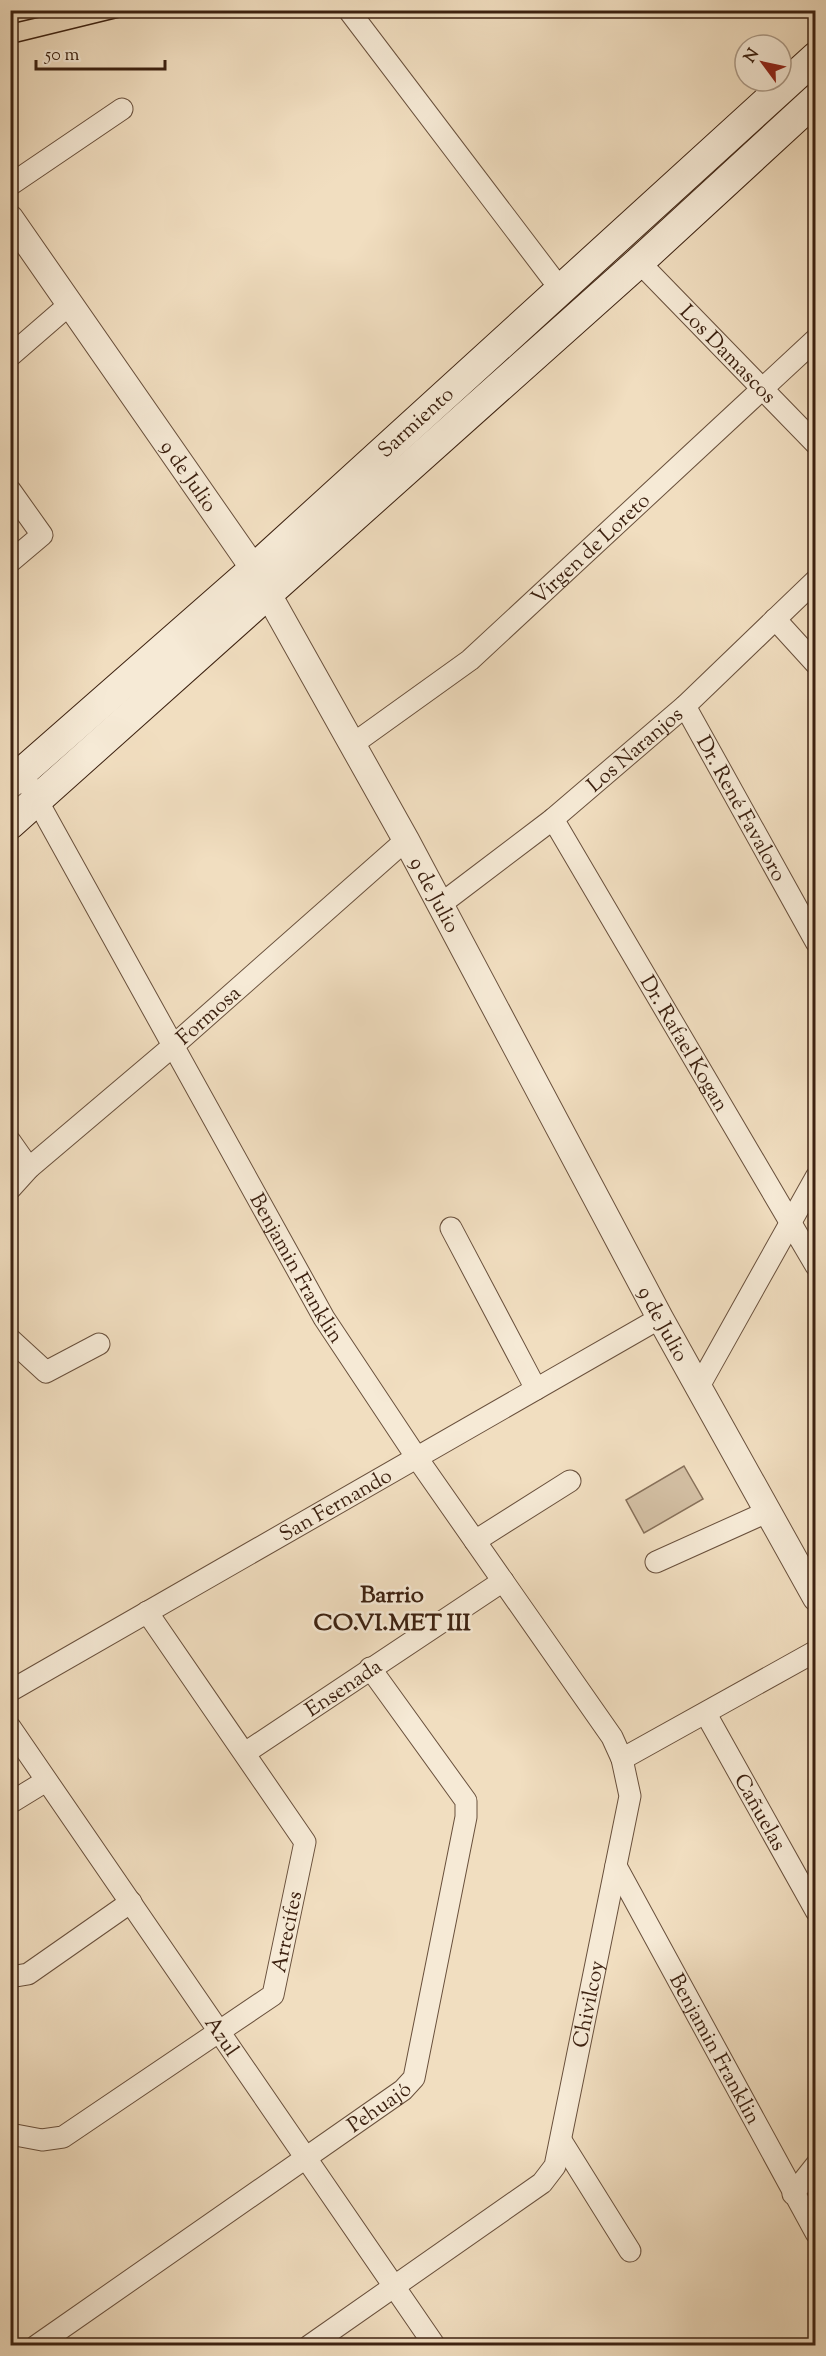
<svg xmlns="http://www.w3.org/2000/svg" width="826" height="2356" viewBox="0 0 826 2356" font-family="'Sorts Mill Goudy',serif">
  <rect width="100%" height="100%" fill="#f1dec0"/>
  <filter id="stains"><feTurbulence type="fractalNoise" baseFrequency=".00333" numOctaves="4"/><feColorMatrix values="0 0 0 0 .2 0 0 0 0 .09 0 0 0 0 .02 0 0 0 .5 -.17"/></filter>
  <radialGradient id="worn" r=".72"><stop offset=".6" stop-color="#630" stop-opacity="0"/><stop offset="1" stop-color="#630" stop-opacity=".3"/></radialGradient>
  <polygon fill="#d2bea2" stroke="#877059" stroke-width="1.5" points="684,1466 703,1499 644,1533 626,1500"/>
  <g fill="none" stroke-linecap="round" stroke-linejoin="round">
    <g stroke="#69503c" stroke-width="23">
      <g id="minor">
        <polyline points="350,12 561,290"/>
        <polyline points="10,185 122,109"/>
        <path id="s1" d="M 639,262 L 816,444"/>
        <polyline points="10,356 70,304"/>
        <polyline points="10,490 42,535 10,562"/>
        <polyline points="775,619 816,664"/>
        <path id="s2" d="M 685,706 L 816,942"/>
        <path id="s3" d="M 353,744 L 470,660 L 816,339"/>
        <path id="s4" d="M 22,773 L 324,1318 L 417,1458 L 612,1737 L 622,1759"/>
        <path id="s5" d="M 553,819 L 816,1266"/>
        <path id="s6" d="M 441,904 L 553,819 L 685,706 L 816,580"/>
        <polyline points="10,1141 29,1168"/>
        <path id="s7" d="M 10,1189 L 29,1168 L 173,1046 L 406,840"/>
        <polyline points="451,1228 536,1389"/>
        <polyline points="10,1339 46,1372 99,1344"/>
        <polyline points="698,1388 816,1177"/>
        <polyline points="475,1541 570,1481"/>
        <polyline points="656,1562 767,1512"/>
        <path id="s8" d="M 10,1691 L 660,1318"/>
        <path id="s9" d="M 706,1714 L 816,1911"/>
        <path id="s10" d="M 10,1727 L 435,2346"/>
        <path id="s11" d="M 245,1753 L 503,1581"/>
        <polyline points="10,1803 46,1781"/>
        <path id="s12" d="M 616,1866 L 816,2233"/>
        <polyline points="10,1977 28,1974 131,1902"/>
        <path id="s13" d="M 10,2134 L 42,2140 L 63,2137 L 273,1995 L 305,1842 L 147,1612"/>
        <polyline points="562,2142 630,2251"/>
        <polyline points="793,2194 816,2165"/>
        <path id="s14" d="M 36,2346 L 403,2090 L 414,2078 L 466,1817 L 466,1801 L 370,1668"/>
        <path id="s15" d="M 309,2346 L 542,2183 L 555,2166 L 630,1796 L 622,1759 L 816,1651"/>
      </g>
    </g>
    <g stroke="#69503c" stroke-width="28">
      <g id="tertiary">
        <path id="s16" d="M 10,218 L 254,569 L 406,840 L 660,1318 L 816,1598"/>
      </g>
    </g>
    <g stroke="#3c2110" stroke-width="32">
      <g id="secondary">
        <path id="s17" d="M 10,783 L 254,569 L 816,57"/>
        <polyline points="10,824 639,262 816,99"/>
      </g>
    </g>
    <use href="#minor" stroke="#f6ead6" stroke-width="21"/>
    <use href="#tertiary" stroke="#f6ead6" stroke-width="26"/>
    <use href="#secondary" stroke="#f6ead6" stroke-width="30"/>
    <g stroke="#3c2110" stroke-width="1.5">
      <polyline points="10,24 70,10"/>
      <polyline points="10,44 149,10"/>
    </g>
  </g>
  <g text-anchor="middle" stroke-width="5" stroke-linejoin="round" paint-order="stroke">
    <g font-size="21" fill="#3c2110" stroke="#f6ead6">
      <text dy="7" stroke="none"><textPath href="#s1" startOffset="128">Los Damascos</textPath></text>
      <text dy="7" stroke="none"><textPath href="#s17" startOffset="543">Sarmiento</textPath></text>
      <text dy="7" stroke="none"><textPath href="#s16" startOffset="314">9 de Julio</textPath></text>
      <text dy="7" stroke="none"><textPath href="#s3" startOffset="308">Virgen de Loreto</textPath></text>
      <text dy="7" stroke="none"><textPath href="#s6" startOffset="248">Los Naranjos</textPath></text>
      <text dy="7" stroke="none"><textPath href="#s2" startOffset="117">Dr. René Favaloro</textPath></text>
      <text dy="7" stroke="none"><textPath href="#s16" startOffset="800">9 de Julio</textPath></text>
      <text dy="7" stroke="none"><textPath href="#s7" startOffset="264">Formosa</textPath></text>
      <text dy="7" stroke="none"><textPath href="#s5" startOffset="260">Dr. Rafael Kogan</textPath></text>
      <text dy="7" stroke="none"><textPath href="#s4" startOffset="566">Benjamin Franklin</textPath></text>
      <text dy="7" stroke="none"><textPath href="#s16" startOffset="1286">9 de Julio</textPath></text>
      <text dy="7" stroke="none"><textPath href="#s8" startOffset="375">San Fernando</textPath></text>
      <text dy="7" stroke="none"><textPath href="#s11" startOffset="118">Ensenada</textPath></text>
      <text dy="7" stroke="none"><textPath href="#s9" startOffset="112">Cañuelas</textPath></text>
      <text dy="7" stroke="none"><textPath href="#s13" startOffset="372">Arrecifes</textPath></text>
      <text dy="7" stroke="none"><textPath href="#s15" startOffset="471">Chivilcoy</textPath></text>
      <text dy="7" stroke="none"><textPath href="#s10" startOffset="375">Azul</textPath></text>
      <text dy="7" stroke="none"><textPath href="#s12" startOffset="208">Benjamin Franklin</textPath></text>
      <text dy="7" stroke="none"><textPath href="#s14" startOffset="418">Pehuajó</textPath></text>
    </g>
    <g font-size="24" font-weight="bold" fill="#3c2110" stroke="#f6ead6">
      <text x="392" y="1602">Barrio<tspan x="392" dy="28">CO.VI.MET III</tspan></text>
    </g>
  </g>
  <rect width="826" height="2356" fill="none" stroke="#f1dec0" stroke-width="36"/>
  <rect x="12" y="12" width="802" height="2332" fill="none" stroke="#3c2110" stroke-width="3"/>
  <rect x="18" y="18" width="790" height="2320" fill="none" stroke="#3c2110" stroke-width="1.5"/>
  <g transform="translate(763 63) rotate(303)"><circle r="28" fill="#f6ead6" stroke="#ac9a87" stroke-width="1.5"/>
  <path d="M0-4.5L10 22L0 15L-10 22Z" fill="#8f2418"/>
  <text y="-9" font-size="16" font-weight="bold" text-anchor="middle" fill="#3c2110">N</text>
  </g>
  <path d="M36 60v9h129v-9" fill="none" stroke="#3c2110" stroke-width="3"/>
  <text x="45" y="60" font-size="18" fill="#3c2110" stroke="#f6ead6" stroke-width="4.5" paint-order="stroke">50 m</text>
  <rect width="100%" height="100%" filter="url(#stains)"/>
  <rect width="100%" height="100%" fill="url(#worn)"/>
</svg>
